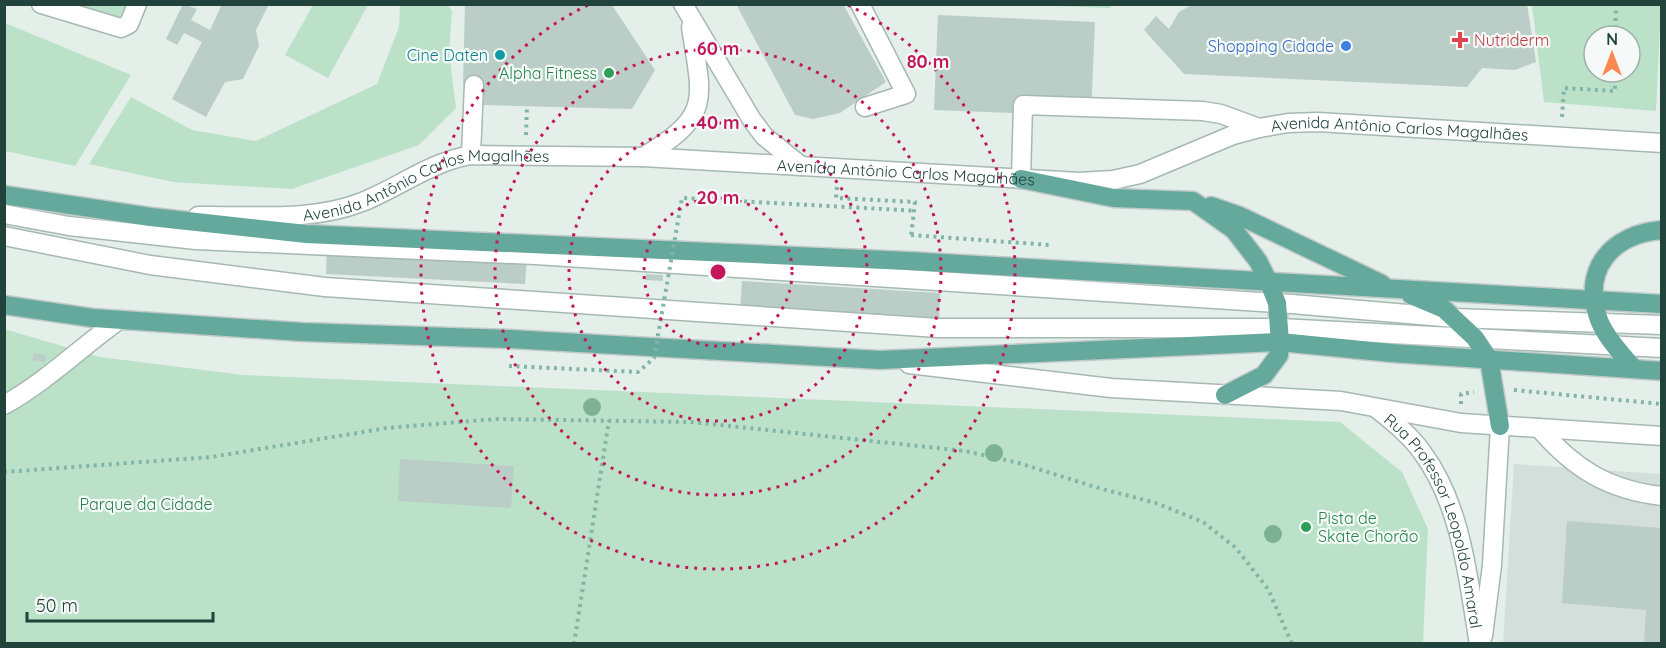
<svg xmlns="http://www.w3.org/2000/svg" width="1666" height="648" viewBox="0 0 1666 648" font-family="Quicksand,sans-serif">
  <rect width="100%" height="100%" fill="#e4efea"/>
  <polygon fill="#d2dfda" points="1514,464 1661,474 1661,643 1503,644"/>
  <g fill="#bbe2c8" fill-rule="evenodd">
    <polygon points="65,5 125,5 123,15 116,19"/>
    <polygon points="313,5 368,5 328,78 285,55"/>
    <polygon points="400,5 448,5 452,11 449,53 456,108 419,145 292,189 173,182 89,164 131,97 192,130 256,141 377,84 399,27"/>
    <polygon points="1032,5 1113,5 1109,8"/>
    <path d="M 1532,5 L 1661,5 L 1656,111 L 1544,102 ZM 1594,36 L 1630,36 L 1630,72 L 1594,72 Z"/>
    <polygon points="5,23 131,75 75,166 5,151"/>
    <polygon points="4,329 100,357 243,375 1340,422 1402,472 1428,529 1423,643 5,643"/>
  </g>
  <g fill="#bbcdc7">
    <polygon points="183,4 197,9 191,20 210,30 222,4 269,4 256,30 259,46 243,79 225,82 206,117 172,99 202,42 184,33 177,45 166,39"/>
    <polygon points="736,4 843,4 886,82 840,113 813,119 795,115"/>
    <polygon points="1193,4 1527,4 1536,62 1515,70 1482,68 1467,87 1184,74 1144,30 1156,16 1169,29 1179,12"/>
    <polygon points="465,5 612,5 655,70 632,109 483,105 483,85 463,85"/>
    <polygon points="938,15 1095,22 1091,116 934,110"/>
    <polygon points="327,247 527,257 525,284 326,274"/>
    <polygon points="646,274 663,275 663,281 645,280"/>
    <polygon points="742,281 940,293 939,322 740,310"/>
    <polygon points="34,353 46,355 45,362 32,360"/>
    <polygon points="400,459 514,466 511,508 398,501"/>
    <polygon points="1567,521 1662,528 1662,644 1644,644 1646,610 1562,603"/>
  </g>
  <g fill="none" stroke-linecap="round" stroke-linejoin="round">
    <g stroke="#a6b8b2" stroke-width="21">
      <g id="minor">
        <polyline points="41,4 121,28 129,24 137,4"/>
        <polyline points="683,4 752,120 764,136 801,166"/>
        <polyline points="860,4 906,94 865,107"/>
        <polyline points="471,155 474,85"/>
        <path d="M 643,157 C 713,115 702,100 691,27"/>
        <polyline points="1021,179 1023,105 1203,111 1221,114 1259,128"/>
        <polyline points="4,214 69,226 196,240 535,255 1292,304 1454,318 1662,325"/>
        <path id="s1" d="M 198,216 C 251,215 312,222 362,202 C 400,187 430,162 471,155 L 643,157 L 1079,182 L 1113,180 L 1140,174 L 1233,135 L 1259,128 L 1288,123 L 1318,122 L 1662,143"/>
        <polyline points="4,236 150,265 325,287 938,328 1280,328 1662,348"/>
        <polyline points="909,364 1111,388 1341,401 1461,423 1662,436"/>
        <path d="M 4,405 C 47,381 80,348 119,320"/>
        <path id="s2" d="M 1376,408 C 1392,421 1410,435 1422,452 C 1462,506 1468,579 1479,644"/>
        <path d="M 1539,428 C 1573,468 1608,490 1662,496"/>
        <polyline points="1483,636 1492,565 1500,426"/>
      </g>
    </g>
    <g stroke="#c1cac8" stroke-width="21">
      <g id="major">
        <polyline points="1021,179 1114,198 1193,201 1234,230 1258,261 1269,283 1277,303 1280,342 1279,355 1264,375 1225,395"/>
        <polyline points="4,195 151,217 306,234 908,261 1662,304"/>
        <polyline points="1211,206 1240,216 1382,284"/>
        <polyline points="1411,295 1444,309 1475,338 1489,359 1500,426"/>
        <polyline points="4,305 93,318 302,332 510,339 880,360 1280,342 1392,353 1662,371"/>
        <path d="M 1634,369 C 1622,354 1606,338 1599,320 C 1581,270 1611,234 1662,230"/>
      </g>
    </g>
    <g stroke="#81b5a8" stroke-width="4" stroke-dasharray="3 4.5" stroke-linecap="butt">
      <polyline points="1615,36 1616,4"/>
      <polyline points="1562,117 1564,88 1615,91 1615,72"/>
      <polyline points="526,135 527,106"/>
      <polyline points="837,187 836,198 915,202 911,237"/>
      <polyline points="901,210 914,211"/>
      <polyline points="911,235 1050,245"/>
      <polyline points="1514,390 1662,404"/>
      <polyline points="1461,404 1461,394 1474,392"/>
      <polyline points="4,472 211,457 387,428 496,419 692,422 965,451 1019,463 1095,487 1156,503 1203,522 1236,548 1268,589 1292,644"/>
      <polyline points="574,644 609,420"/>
    </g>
    <use href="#minor" stroke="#fff" stroke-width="18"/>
    <use href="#major" stroke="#64a99b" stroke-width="18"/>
    <polyline stroke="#81b5a8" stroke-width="4" stroke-dasharray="3 4.5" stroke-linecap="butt" points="509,366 638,372 654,358 682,198 901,210"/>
  </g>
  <g fill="#7cb194">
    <circle cx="592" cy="407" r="9"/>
    <circle cx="994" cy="453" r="9"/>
    <circle cx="1273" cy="534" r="9"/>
  </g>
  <g fill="none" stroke="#c2185b" stroke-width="3" stroke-dasharray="3 6">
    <circle cx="718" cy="272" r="74"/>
    <circle cx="718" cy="272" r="149"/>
    <circle cx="718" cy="272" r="223"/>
    <path d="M848 5A297 297 0 1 1 588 5"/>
  </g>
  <path fill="#e0444e" stroke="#f5faf8" stroke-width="2" d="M1457 31h6v6h6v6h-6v6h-6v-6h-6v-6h6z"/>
  <circle fill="#3f7fe0" stroke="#f5faf8" stroke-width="2" cx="1346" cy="46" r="6"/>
  <circle fill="#0f9aa8" stroke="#f5faf8" stroke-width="2" cx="500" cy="55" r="6"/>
  <g fill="#2e9e5b" stroke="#f5faf8" stroke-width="2">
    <circle cx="609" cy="73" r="6"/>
    <circle cx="1306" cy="527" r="6"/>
  </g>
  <g text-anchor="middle" stroke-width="4.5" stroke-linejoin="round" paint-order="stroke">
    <g font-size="16" fill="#be3a42" stroke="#f5faf8" text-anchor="start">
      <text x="1474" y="46">Nutriderm</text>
    </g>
    <g font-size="16" fill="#366cbe" stroke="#f5faf8" text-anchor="end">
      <text x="1334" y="52">Shopping Cidade</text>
    </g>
    <g font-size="16" fill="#0d838f" stroke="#f5faf8" text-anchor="end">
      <text x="488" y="61">Cine Daten</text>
    </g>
    <g font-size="16" fill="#27864d" stroke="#f5faf8" text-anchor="end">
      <text x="597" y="79">Alpha Fitness</text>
      <text x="1318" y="524" text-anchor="start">Pista de<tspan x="1318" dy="18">Skate Chorão</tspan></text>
    </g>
    <g font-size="16" fill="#21433c" stroke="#f5faf8">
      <text dy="6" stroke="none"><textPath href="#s1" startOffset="1224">Avenida Antônio Carlos Magalhães</textPath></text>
      <text dy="6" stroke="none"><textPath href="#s1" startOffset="720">Avenida Antônio Carlos Magalhães</textPath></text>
      <text dy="6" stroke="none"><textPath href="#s1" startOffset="234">Avenida Antônio Carlos Magalhães</textPath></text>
      <text dy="6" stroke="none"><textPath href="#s2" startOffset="132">Rua Professor Leopoldo Amaral</textPath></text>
    </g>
    <g font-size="16" fill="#267e4e" stroke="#f5faf8">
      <text x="146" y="510">Parque da Cidade</text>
    </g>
  </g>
  <circle cx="718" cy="272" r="9" fill="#c2185b" stroke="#f5faf8" stroke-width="3"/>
  <g font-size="18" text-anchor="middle" font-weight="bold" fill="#c2185b" stroke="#f5faf8" stroke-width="4.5" stroke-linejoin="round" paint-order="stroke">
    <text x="718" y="55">60 m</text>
    <text x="928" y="68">80 m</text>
    <text x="718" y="129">40 m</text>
    <text x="718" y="204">20 m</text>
  </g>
  <rect width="1666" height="648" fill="none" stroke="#21433c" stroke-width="12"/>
  <g transform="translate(1612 54)"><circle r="28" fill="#f5faf8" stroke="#a0b1ad" stroke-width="1.5"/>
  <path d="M0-4.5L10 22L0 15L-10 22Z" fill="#ff8751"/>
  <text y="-9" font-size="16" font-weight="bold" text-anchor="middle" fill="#21433c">N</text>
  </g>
  <path d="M27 612v9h186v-9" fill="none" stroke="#21433c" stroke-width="3"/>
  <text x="36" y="612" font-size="18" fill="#21433c" stroke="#f5faf8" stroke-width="4.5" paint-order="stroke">50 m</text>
</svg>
